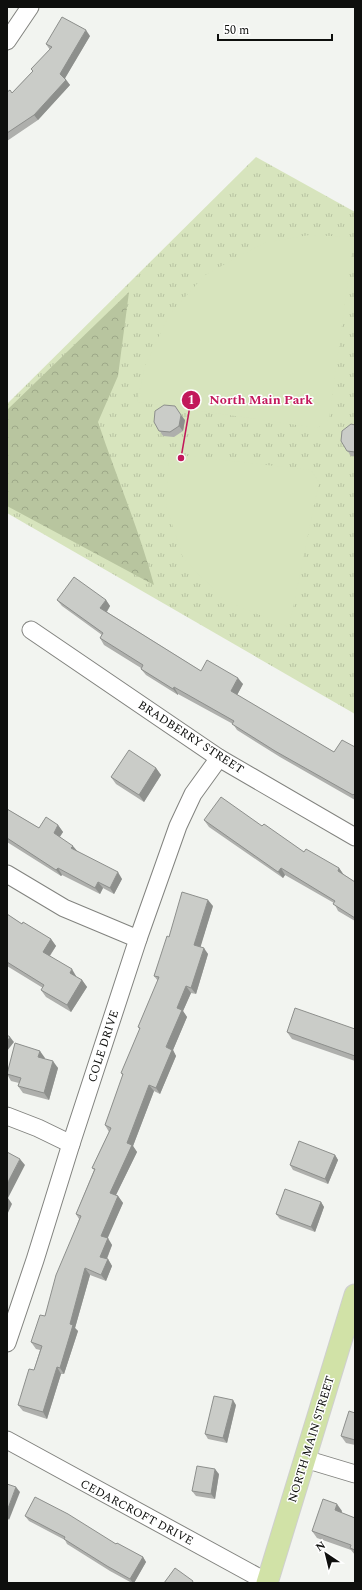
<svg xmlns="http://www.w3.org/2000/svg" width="362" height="1590" viewBox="0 0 362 1590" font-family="Spectral,serif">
  <defs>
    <pattern id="grass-tufts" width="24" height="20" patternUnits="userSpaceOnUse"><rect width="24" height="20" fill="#d7e4bd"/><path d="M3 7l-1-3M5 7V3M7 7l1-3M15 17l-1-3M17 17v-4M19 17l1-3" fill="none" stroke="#b7c2a1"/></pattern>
    <pattern id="forest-crowns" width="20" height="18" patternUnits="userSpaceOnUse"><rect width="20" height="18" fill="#b8c59f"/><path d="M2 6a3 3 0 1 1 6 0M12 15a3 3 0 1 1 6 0" fill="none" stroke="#9da888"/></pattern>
  </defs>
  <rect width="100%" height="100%" fill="#f2f4f0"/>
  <polygon fill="url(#grass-tufts)" points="256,157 355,212 355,714 7,513 7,404"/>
  <path fill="url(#forest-crowns)" d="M 129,292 L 118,376 L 98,422 C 116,476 139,529 154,585 L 7,506 L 7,410 Z"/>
  <g fill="#d7e4bd">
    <polygon points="309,235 354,237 329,420 318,428 137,402 145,366 169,315 205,275 264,243"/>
    <polygon points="169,454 311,470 319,482 289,627 224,600 183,558 166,505"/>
  </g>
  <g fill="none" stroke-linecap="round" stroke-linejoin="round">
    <g stroke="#82837f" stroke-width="19">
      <g id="minor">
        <polyline points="7,41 30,7"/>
        <polyline points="31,630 219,758 355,837"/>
        <polyline points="7,874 64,908 138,939"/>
        <polyline points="7,1116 38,1128 71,1144"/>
        <polyline points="7,1343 35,1260 71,1144 138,939 178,826 193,794 219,758"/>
        <polyline points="7,1440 267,1582"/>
        <polyline points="305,1459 355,1474"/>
      </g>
    </g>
    <g stroke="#cfcfcf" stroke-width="23">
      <polyline id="major" points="267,1583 355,1295"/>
    </g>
    <use href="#minor" stroke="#fff" stroke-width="17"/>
    <use href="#major" stroke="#d1e2a7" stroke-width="21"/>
  </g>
  <g fill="#aeafac">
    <polygon points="228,7 250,7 229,8"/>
    <polygon points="90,36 65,78 70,85 38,120 7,141 7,92 12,93 33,71 31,69 50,50 46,44"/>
    <polygon points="185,420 183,431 174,437 163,436 154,422"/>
    <polygon points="355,425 355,456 351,456 341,441"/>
    <polygon points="57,600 106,600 110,606 107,612 201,671 243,684 237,695 334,752 355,747 355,800 280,757 237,730 233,724 178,694 178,695 146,675 141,669 141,668 104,645 100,638 102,635 62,606"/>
    <polygon points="156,768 161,775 144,802 116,784 111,777"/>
    <polygon points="7,809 39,828 58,825 63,832 60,837 77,851 122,879 114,894 103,888 100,894 62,875 61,876 7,842"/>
    <polygon points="204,820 262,826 304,852 339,868 343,874 355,882 355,921 338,911 334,903 285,875 283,878 209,827"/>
    <polygon points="213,906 200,947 208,954 196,994 191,993 183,1011 187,1017 173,1050 176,1056 160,1094 154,1091 133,1146 137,1152 116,1195 118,1196 123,1203 107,1238 112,1245 107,1259 108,1259 112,1266 106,1281 90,1275 75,1328 78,1331 64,1374 61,1374 47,1419 23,1411 18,1405 34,1370 40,1350 36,1349 31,1342 45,1316 79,1219 76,1214 94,1170 92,1168 109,1132 105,1125 123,1076 121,1073 140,1030 138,1027 158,981 154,976 169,937"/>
    <polygon points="7,914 22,924 51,939 56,946 50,956 76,976 76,977 82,980 87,987 71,1012 46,997 41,990 43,988 7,966"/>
    <polygon points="355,1029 355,1061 292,1039 287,1032"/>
    <polygon points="45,1058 45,1059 58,1068 49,1100 23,1093 18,1086 19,1083 11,1081 7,1074 7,1072"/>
    <polygon points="335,1155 338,1160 328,1184 293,1170 290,1165"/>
    <polygon points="321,1202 324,1207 315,1232 280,1219 276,1214"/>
    <polygon points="236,1405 227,1443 208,1439 205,1434"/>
    <polygon points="355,1413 355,1445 346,1443 341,1436"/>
    <polygon points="219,1474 215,1499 196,1496 192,1491"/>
    <polygon points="342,1511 341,1513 355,1518 355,1555 351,1550 317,1538 312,1531"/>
    <polygon points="25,1516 116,1544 143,1557 146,1562 134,1583 132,1583 110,1571 67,1544 65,1540 29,1521"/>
  </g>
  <g fill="#8d8f8c">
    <polygon points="86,30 90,36 64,80 60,74"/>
    <polygon points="66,80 70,85 38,120 34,115"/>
    <polygon points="181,415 185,420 183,431 179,426"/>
    <polygon points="106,600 110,606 105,614 100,608"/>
    <polygon points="238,678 243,684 236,697 231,691"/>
    <polygon points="174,687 178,694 178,695 173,689"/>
    <polygon points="156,768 161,775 144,802 139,795"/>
    <polygon points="58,825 63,832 58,839 54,833"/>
    <polygon points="73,846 78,852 71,848"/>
    <polygon points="58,868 62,875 61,876 56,870"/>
    <polygon points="281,868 285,875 283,878 278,872"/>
    <polygon points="339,868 344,875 338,871"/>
    <polygon points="118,872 122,879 114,894 110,888"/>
    <polygon points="98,882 103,888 100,894 95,888"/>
    <polygon points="208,900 213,906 199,952 194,945"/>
    <polygon points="51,939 56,946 48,958 43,952"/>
    <polygon points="204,948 208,954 196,994 191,988"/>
    <polygon points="72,969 76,976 74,979 70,973"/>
    <polygon points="82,980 87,987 71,1012 67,1005"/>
    <polygon points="186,986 191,993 183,1011 187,1017 173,1050 176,1056 160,1094 156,1088 177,1008"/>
    <polygon points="10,1037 14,1042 7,1051 7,1042"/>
    <polygon points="40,1051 45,1058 43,1064 38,1057"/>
    <polygon points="53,1061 58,1068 49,1100 44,1093"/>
    <polygon points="149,1085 154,1091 133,1146 137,1152 114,1199 110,1193 127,1143"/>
    <polygon points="335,1155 338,1160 328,1184 325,1179"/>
    <polygon points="20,1159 25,1165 8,1198 12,1204 7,1215 7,1184"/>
    <polygon points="118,1196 123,1203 106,1242 101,1236"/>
    <polygon points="321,1202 324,1207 315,1232 311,1227"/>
    <polygon points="108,1238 112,1245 105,1263 100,1257"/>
    <polygon points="108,1259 112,1266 106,1281 101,1275"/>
    <polygon points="85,1268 90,1275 75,1328 78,1331 64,1374 60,1368 70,1324"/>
    <polygon points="57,1367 61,1374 47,1419 43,1412"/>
    <polygon points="233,1400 236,1405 227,1443 223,1438"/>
    <polygon points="215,1469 219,1474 215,1499 211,1494"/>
    <polygon points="16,1487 20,1492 9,1520 7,1517 7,1511"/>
    <polygon points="337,1504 342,1511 340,1517 335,1510"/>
    <polygon points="143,1557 146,1562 134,1583 133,1583 130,1579"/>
  </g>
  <g fill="#caccc8" stroke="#8d8f8c">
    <polygon points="62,17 86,30 60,74 66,80 34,115 7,133 7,92 10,90 12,93 33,71 31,69 52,47 46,44"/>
    <polygon points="164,405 175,406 181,415 179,426 170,432 159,431 154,422 155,411"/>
    <polygon points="351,424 355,425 355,452 347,451 341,441 342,431"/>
    <polygon points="74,577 106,600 100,608 201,671 207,660 238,678 231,691 334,752 342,740 355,747 355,795 354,794 353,795 275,751 232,724 234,721 174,687 173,689 141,669 143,665 100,638 103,633 57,600"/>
    <polygon points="129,750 156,768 139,795 111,777"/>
    <polygon points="221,797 262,826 264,824 304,852 306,849 339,868 338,871 355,882 355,918 333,904 335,901 281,868 278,872 204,820"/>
    <polygon points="7,809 39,828 46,817 58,825 54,833 73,846 71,848 118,872 110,888 98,882 95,888 58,868 56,870 7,838"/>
    <polygon points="182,892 208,900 194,945 204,948 191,988 186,986 177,1008 182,1010 166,1047 172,1050 156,1088 149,1085 127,1143 132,1145 110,1193 118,1196 101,1236 108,1238 100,1257 108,1259 101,1275 85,1268 70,1324 73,1325 60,1368 57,1367 43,1412 18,1405 29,1369 34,1370 42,1346 31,1342 40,1315 45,1316 56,1275 81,1216 76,1214 95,1169 92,1168 111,1128 105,1125 123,1074 121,1073 140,1028 138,1027 159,977 154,976 167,936 169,937"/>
    <polygon points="7,914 22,924 23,922 51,939 43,952 72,969 70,973 82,980 67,1005 41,990 44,985 7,962"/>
    <polygon points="295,1008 355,1029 355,1056 287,1032"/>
    <polygon points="7,1035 10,1037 7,1042"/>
    <polygon points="15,1043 40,1051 38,1057 53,1061 44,1093 18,1086 21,1078 7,1074"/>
    <polygon points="299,1141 335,1155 325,1179 290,1165"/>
    <polygon points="7,1152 20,1159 7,1184"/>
    <polygon points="285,1189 321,1202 311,1227 276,1214"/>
    <polygon points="214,1396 233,1400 223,1438 205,1434"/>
    <polygon points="349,1411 355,1413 355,1440 341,1436"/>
    <polygon points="197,1466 215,1469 211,1494 192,1491"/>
    <polygon points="7,1484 16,1487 7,1511"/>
    <polygon points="35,1497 68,1514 116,1544 117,1543 143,1557 130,1579 107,1566 64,1539 65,1537 25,1516"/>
    <polygon points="323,1499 337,1504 335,1510 355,1518 355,1550 350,1548 351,1545 312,1531"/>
    <polygon points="175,1568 193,1581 192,1583 164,1583"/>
  </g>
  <g text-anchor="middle" stroke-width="3" stroke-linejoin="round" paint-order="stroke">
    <g font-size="12" fill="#0e0f0d" stroke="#fff">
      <text transform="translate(191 737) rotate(33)" y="4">BRADBERRY STREET</text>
      <text transform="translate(103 1046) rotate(-72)" y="4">COLE DRIVE</text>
      <text transform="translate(311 1439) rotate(-73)" y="4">NORTH MAIN STREET</text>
      <text transform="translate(137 1512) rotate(28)" y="4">CEDARCROFT DRIVE</text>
    </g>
  </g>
  <path fill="none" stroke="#c2185b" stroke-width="1.5" d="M181 458L191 400"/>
  <g fill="#c2185b" stroke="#fff" stroke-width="1.5">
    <circle cx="181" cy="458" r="4"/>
    <circle cx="191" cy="400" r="10"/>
  </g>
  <g font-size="12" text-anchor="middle" font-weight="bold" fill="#fff">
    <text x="191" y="404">1</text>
  </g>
  <g font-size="13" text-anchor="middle" font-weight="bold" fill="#c2185b" stroke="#fff" stroke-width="3" stroke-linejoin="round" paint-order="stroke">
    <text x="261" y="404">North Main Park</text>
  </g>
  <rect width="362" height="1590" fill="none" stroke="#0e0f0d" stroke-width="16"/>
  <g transform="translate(326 1554) rotate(325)" stroke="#ffffff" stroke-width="3" paint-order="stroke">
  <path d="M0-3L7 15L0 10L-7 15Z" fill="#0e0f0d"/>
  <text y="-6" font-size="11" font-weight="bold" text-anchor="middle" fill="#0e0f0d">N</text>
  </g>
  <path d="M218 34v6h114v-6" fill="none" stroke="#0e0f0d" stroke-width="2"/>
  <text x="224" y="34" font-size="12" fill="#0e0f0d" stroke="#ffffff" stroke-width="3" paint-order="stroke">50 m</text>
</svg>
